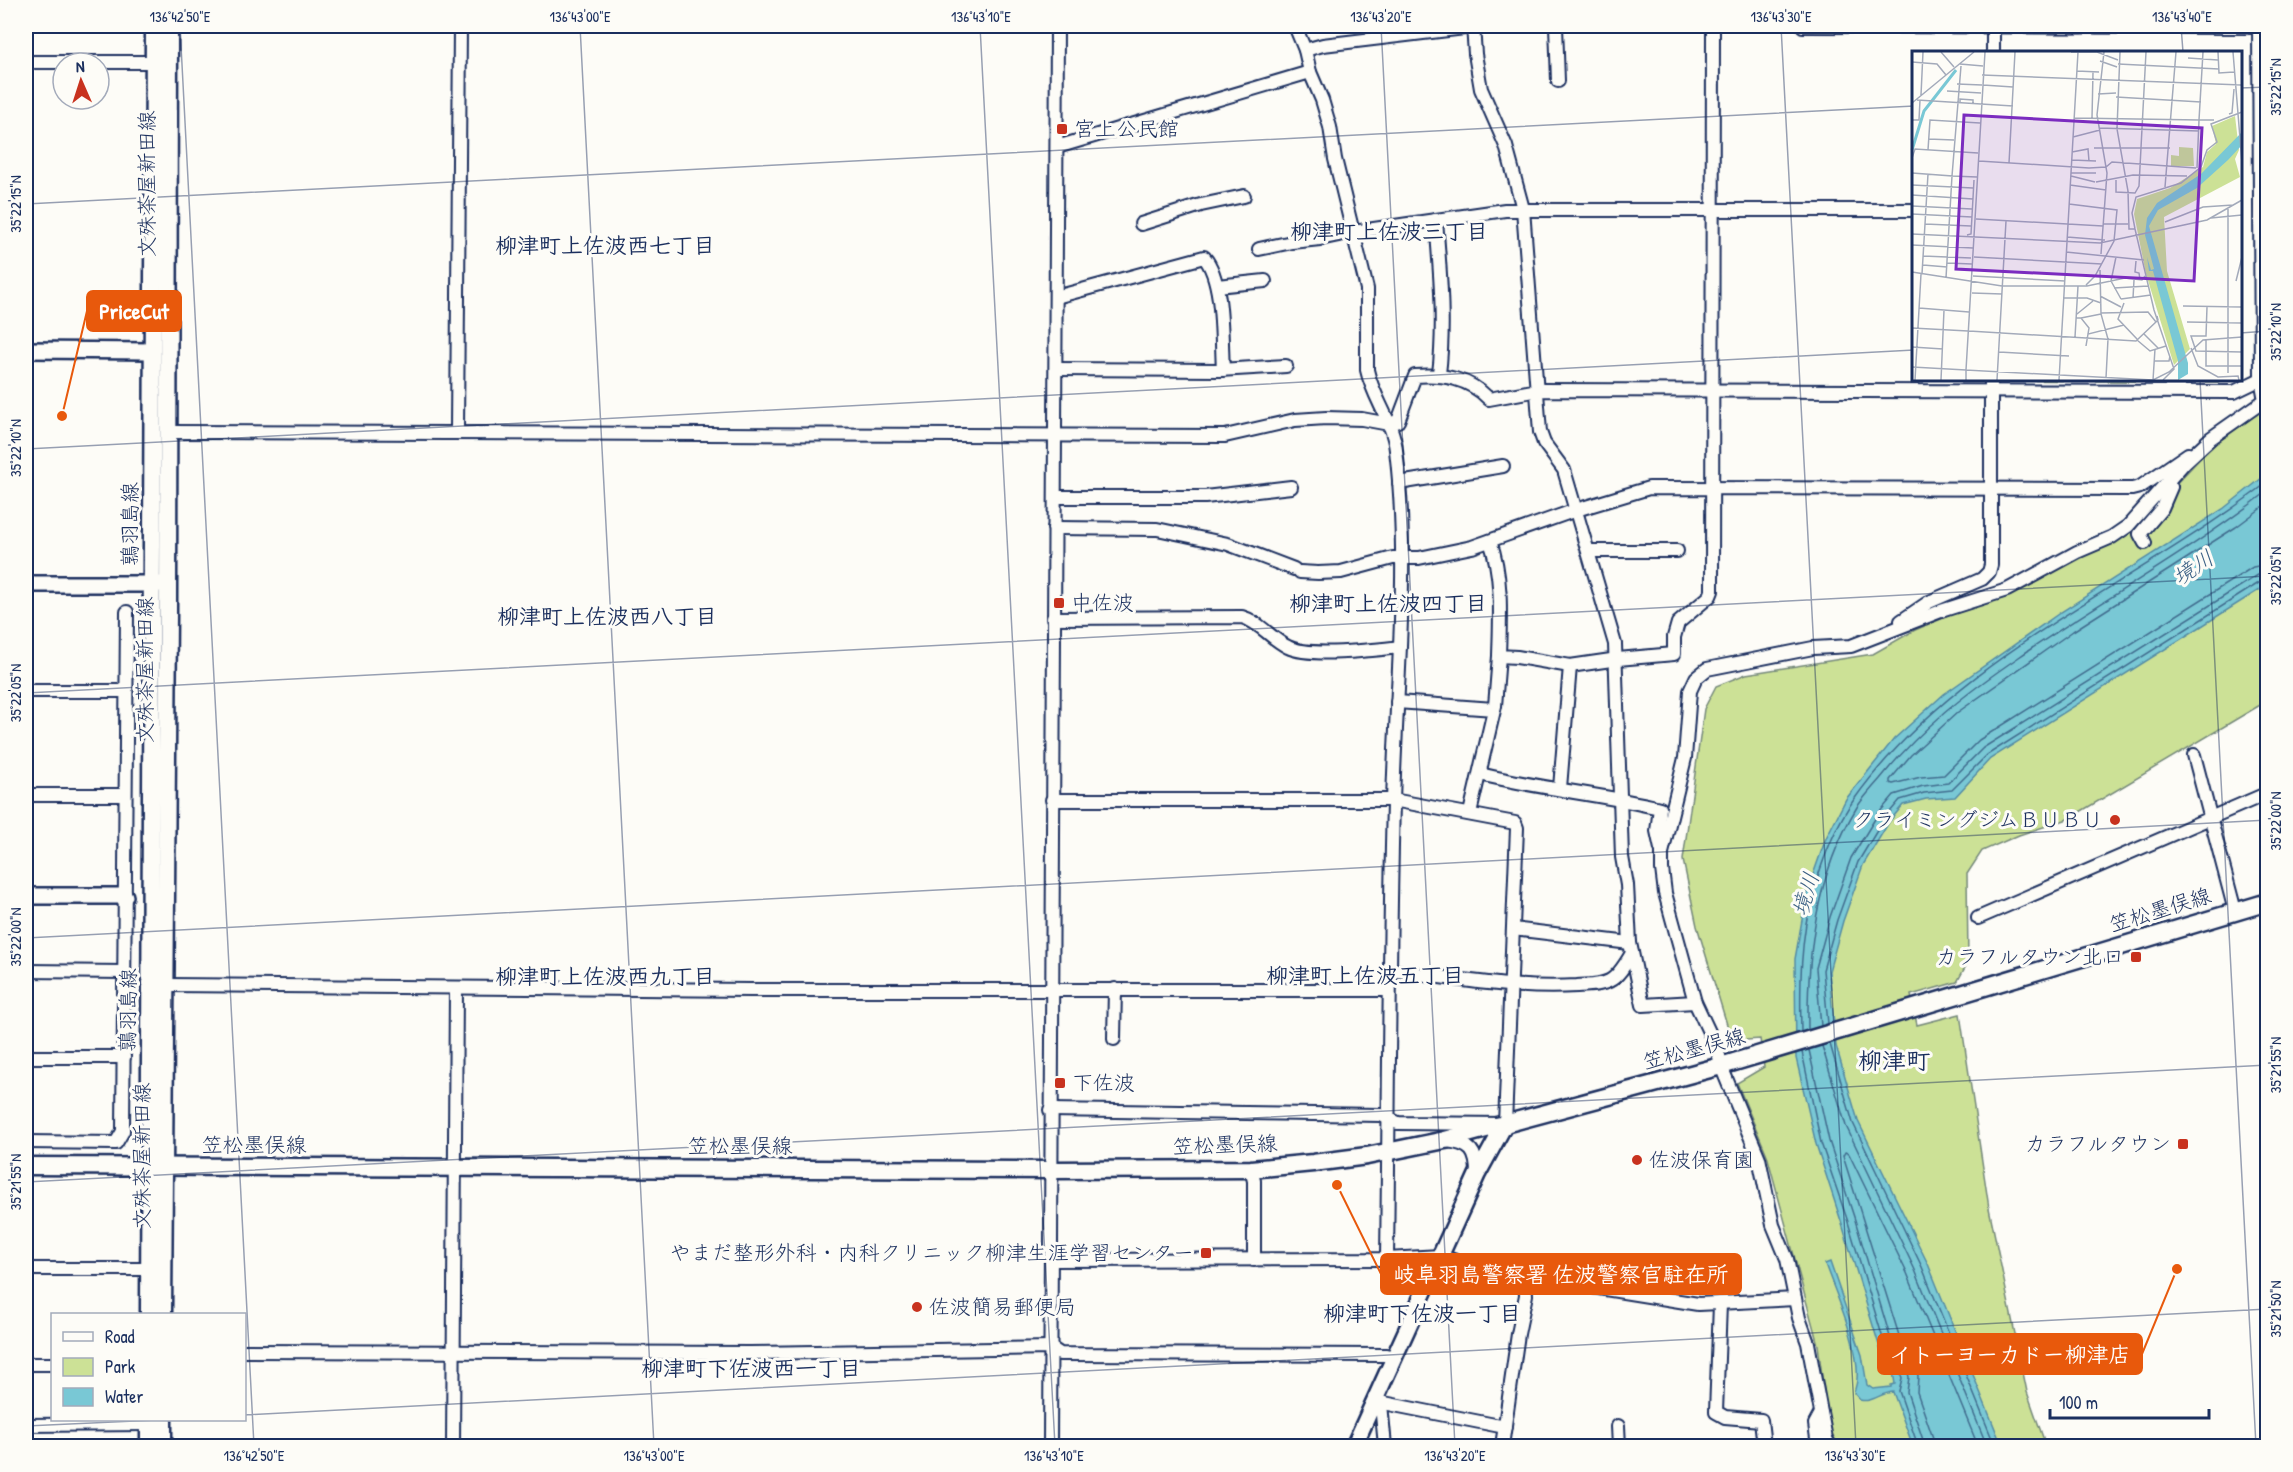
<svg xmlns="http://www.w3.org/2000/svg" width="2293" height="1472" viewBox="0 0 2293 1472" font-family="'Patrick Hand','Klee One',sans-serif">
  <rect width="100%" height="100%" fill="#fdfcf7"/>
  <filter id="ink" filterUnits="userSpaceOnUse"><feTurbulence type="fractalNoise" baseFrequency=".0167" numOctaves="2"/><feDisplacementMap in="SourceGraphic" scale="12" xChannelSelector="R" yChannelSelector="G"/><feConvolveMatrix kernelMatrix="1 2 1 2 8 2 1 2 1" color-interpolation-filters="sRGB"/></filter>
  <g filter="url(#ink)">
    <g fill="#cce196" stroke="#74887a" stroke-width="1.5">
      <polygon points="2011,380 2220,380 2218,382"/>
      <polygon points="2267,407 2267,701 2068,819 2019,835 1982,851 1967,874 1968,962 1957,982 1911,995 1917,1025 1960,1014 1989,1208 2027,1392 2046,1446 1839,1446 1829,1429 1818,1345 1767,1155 1737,1083 1764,1067 1760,1039 1732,1041 1697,926 1683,860 1704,709 1716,686 1746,674 1873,654 1915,630 1979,603 2013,593 2130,532 2212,446"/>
    </g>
    <path fill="#79c8d5" stroke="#538ba5" stroke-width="1.5" d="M 2267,474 L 2267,585 L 1990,759 L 1955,797 L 1926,799 L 1903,805 L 1889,822 L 1863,865 L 1843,921 L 1829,971 L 1836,1046 L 1858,1121 L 1928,1264 L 2002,1446 L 1913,1446 L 1893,1392 C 1880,1393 1872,1403 1860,1400 L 1854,1393 C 1855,1388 1857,1384 1857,1379 C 1860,1347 1836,1295 1825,1264 L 1830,1262 L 1862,1355 L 1867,1385 L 1873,1389 L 1891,1387 L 1891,1385 L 1895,1384 L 1892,1366 L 1885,1364 L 1882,1355 L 1842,1224 L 1816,1144 L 1796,1058 L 1795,959 L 1807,892 L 1826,838 L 1846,799 L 1894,739 L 1944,694 L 2061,612 L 2223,509 Z"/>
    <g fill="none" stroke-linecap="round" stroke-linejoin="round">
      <g stroke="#416c8e" stroke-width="1.5">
        <polyline points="2268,503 2236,527 2073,631 1958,712 1911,755 1890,780 1890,783 1893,784 1921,777 1944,775 1979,740 2253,567 2268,564"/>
        <polyline points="1828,1024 1823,970 1837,920 1858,862 1884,819 1900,800 1924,793 1952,790 1987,755 2262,581 2268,581"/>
        <polyline points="1821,1026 1816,968 1830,917 1851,858 1878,814 1894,795 1923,786 1948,783 1983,748 2258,575 2268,573"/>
        <path d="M 1808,1030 C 1807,952 1816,875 1857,807 C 1864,797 1872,788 1880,779 C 1920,729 1966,693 2019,657 C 2101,601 2189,552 2268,491"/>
        <path d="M 1801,1032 C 1800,986 1800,937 1813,892 C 1822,862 1834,827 1853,801 C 1956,655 2131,588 2268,482"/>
        <polyline points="1830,1044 1853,1123 1922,1267 1995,1446"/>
        <polyline points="1822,1046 1846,1126 1915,1270 1987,1446"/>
        <polyline points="1809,1050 1829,1141 1855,1220 1894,1350 1905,1362 1909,1377 1907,1392 1925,1446"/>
        <polyline points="1802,1052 1821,1143 1848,1222 1887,1352 1898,1365 1902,1378 1899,1391 1918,1446"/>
        <polyline points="1934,1446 1933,1438 1917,1392 1918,1376 1914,1359 1902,1345 1843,1156 1845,1152 1849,1154 1907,1273 1978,1446"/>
      </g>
      <g stroke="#1b2f5e" stroke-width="16">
        <g id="minor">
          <path d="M 1295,26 L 1305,50 L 1310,72 L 1322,100 L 1330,127 L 1335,159 L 1367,289 L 1367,370 C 1373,398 1393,421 1396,450 C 1410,567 1396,685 1393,803 C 1389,955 1389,1107 1387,1259"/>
          <polyline points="1473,26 1475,54 1481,89 1506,146 1523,209 1540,432 1544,443 1564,470 1615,644 1622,857 1627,885 1630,943 1643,1005 1695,1002"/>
          <polyline points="1556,26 1558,81"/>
          <polyline points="1803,26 2259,27"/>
          <polyline points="2259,26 2261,379 2265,400"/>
          <polyline points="1305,50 1323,45 1473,27 1514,26"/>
          <polyline points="1993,52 1993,26"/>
          <polyline points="26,62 155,62"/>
          <polyline points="1057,147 1310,72"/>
          <path d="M 1436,220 C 1440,272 1445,323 1439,374"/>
          <polyline points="1141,224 1201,205 1244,196"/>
          <polyline points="1259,249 1292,242 1320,239 1353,232 1505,210 1914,210"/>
          <polyline points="1217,286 1265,281"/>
          <path d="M 1056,297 L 1204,257 C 1224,280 1221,339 1223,370"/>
          <polyline points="1056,369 1219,370 1286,366"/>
          <path d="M 168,432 L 1225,436 L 1295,420 L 1326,418 L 1362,419 L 1389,424 L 1398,421 L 1415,376 C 1443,374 1469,378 1489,399 L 1538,390 L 2234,392 L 2261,379"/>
          <polyline points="457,432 460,26"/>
          <polyline points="1399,483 1503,466"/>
          <polyline points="1055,497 1205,497 1291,487"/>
          <polyline points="1054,528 1157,529 1228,544 1294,569"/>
          <path d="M 1490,541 C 1503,577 1500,618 1499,656 L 1517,657 L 1570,666 L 1618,659 L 1674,654 L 1674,637 L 1678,623 L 1710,596 L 1712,591 L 1713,26"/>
          <polyline points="2145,543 2140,534 2162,508 2171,487 2169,484"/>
          <polyline points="1589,551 1677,551"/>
          <polyline points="1300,572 1318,573 1341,572 1393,558 1419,558 1472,547 1576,510 1649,488 2132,489 2140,487 2188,454"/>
          <path d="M 1053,618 L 1242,617 C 1260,622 1271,639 1288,647 C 1310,658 1374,650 1400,647"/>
          <polyline points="1901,621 1929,602 1982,579 1989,572 1991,565 1991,380"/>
          <polyline points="26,691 126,691"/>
          <polyline points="1397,702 1494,709"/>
          <polyline points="2194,755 2235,911"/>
          <path d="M 1480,774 C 1540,789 1601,794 1660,808 L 1657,831 L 1661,849"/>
          <polyline points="1560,788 1570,666"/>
          <polyline points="26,795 125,795"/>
          <polyline points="1470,813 1495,706 1499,656"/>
          <polyline points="1978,918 2268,793"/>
          <polyline points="1513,929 1630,943"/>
          <path d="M 1389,970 C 1452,978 1514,990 1577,986 C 1588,985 1599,986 1609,981 C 1619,976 1626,963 1632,953"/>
          <polyline points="26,971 125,972"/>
          <polyline points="165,985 750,990 1389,990"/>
          <polyline points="1114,1039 1115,989"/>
          <polyline points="26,1057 124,1057"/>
          <polyline points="1050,1110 1381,1115 1398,1123 1505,1124 1517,828 1515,823 1393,800 1052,800"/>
          <path d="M 1447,1141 C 1471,1144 1477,1151 1477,1175"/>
          <polyline points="26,1142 116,1143 123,1131 127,612"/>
          <polyline points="1251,1169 1254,1181 1254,1260"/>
          <polyline points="1051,1260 1387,1259 1440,1256 1481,1269 1698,1304 1795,1299"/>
          <polyline points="26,1269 149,1269"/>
          <polyline points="1720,1304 1716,1412 1725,1417 1761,1420 1764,1446"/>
          <polyline points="244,1351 750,1353 1051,1348 1060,1354 1386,1355 1394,1357"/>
          <polyline points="26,1364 52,1364"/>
          <polyline points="1374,1401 1505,1427"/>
          <polyline points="1381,1404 1385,1446"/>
          <polyline points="26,1425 149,1424"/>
          <polyline points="1618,1426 1619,1446"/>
          <polyline points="453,1446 456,988"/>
          <polyline points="1050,1446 1057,26"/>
          <polyline points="1502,1446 1518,1334 1526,1295 1525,1277"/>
          <polyline points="1818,1446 1815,1424 1821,1413"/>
          <polyline points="1830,1446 1826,1439 1808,1343 1799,1318 1787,1259 1773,1225 1759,1158 1721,1066 1718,1051 1695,1002 1665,893 1662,869 1662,853 1685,758 1690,691 1696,678 1707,669 1813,648 1851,646 1941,611 2007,590 2077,552 2112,537 2128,526 2185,462 2211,438 2268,398"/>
        </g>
      </g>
      <g stroke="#1b2f5e" stroke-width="20">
        <g id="tertiary">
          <polyline points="26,350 152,351"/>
          <polyline points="26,584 162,584"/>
          <polyline points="26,896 125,896"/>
          <polyline points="1354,1446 1477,1175 1505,1124"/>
        </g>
      </g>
      <g stroke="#1b2f5e" stroke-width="21">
        <g id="secondary">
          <polyline points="26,1166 1051,1170 1251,1169 1313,1163 1367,1156 1445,1140 1721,1066 2268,902"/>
          <polyline points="149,1314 154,26"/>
          <polyline points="163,1314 168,612 169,26"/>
          <polyline points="163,1420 163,1446"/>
          <polyline points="149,1446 149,1420"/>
        </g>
      </g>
      <use href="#minor" stroke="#fdfcf7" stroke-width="12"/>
      <use href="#tertiary" stroke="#fdfcf7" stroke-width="15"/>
      <use href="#secondary" stroke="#fdfcf7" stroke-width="16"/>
    </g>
  </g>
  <path fill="none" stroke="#1b2f5e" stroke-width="1.5" stroke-opacity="0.45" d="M 180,26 L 254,1446M 580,26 L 654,1446M 980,26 L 1055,1446M 1381,26 L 1455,1446M 1781,26 L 1856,1446M 2181,26 L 2183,52M 2240,88 L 2268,87M 26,204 L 1914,106M 2240,333 L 2268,331M 2200,380 L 2256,1446M 26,449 L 1914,350M 26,693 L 2268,576M 26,938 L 2268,820M 26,1182 L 2268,1065M 244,1415 L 2268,1309M 26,1426 L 157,1420"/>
  <g fill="#c8321e" stroke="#fdfcf7" stroke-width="2">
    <rect x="1056" y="123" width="12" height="12" rx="3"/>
    <rect x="1053" y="597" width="12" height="12" rx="3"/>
    <circle cx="2115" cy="820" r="6"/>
    <rect x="2130" y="951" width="12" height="12" rx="3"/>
    <rect x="1054" y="1077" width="12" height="12" rx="3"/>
    <rect x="2177" y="1138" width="12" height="12" rx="3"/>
    <circle cx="1637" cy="1160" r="6"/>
    <rect x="1200" y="1247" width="12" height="12" rx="3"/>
    <circle cx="917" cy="1307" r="6"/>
  </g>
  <g text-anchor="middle" stroke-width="6" stroke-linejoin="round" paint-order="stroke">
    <g font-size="21" fill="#1b2f5e" stroke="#fdfcf7" text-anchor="start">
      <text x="1074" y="136">宮上公民館</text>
      <text x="1071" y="610">中佐波</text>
      <text x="2103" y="827" text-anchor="end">クライミングジムＢＵＢＵ</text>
      <text x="2124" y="964" text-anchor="end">カラフルタウン北口</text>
      <text x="1072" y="1090">下佐波</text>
      <text x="2171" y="1151" text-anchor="end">カラフルタウン</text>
      <text x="1649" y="1167">佐波保育園</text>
      <text x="1194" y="1260" text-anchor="end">やまだ整形外科・内科クリニック柳津生涯学習センター</text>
      <text x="929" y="1314">佐波簡易郵便局</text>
    </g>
    <g font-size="21" fill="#1b2f5e" stroke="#fdfcf7">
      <text transform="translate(147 184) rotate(-90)" y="7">文殊茶屋新田線</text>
      <text transform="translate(130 524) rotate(-90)" y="7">鶉羽島線</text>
      <text transform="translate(145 670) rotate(-90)" y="7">文殊茶屋新田線</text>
      <text transform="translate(2160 910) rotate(-17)" y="7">笠松墨俣線</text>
      <text transform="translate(128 1010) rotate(-89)" y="7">鶉羽島線</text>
      <text transform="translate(1694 1049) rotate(-15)" y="7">笠松墨俣線</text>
      <text x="254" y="1152">笠松墨俣線</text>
      <text transform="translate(1225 1145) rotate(-2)" y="7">笠松墨俣線</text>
      <text x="740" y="1153">笠松墨俣線</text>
      <text transform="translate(142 1156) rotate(-90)" y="7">文殊茶屋新田線</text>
    </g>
    <g font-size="22" font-weight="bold" fill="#1b2f5e" stroke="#fdfcf7">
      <text x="1389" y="239">柳津町上佐波三丁目</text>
      <text x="605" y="253">柳津町上佐波西七丁目</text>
      <text x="1388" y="611">柳津町上佐波四丁目</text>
      <text x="607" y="624">柳津町上佐波西八丁目</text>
      <text x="1365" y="983">柳津町上佐波五丁目</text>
      <text x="605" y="984">柳津町上佐波西九丁目</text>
      <text x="1422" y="1321">柳津町下佐波一丁目</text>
      <text x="751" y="1376">柳津町下佐波西一丁目</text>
    </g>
    <g font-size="22" font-style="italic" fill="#375d82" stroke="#fdfcf7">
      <text transform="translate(2193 567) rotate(-33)" y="8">境川</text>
      <text transform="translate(1805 894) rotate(-73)" y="8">境川</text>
    </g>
    <g font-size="24" font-weight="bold" fill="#1b2f5e" stroke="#fdfcf7">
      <text x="1894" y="1069">柳津町</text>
    </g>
  </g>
  <g transform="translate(1912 51)">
    <rect width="330" height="330" fill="#fdfcf7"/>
    <path d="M 323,65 L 327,99 L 323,108 L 328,126 L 252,166 L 255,220 L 278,298 L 262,314 L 234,223 L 222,163 L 225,148 L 258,137 L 291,116 L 295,101 L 304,93 L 300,75 ZM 267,96 L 281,97 L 282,115 L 259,115 L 259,104 L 267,105 Z" fill="#cce196"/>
    <path d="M 330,81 L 330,94 L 316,109 L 285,137 L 246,159 L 237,175 L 276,312 L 276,323 L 266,329 L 266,310 L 241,220 L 237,220 L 235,206 L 239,219 L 242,218 L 233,184 L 235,167 L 245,152 L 289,123 Z" fill="#79c8d5"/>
    <path fill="none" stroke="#79c8d5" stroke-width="3" d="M 0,99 L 12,60 L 44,19"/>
    <path fill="none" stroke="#a3aaba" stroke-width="1.5" d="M 29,1 L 42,16M 159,1 L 185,1 L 206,9M 208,1 L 205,78 L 216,140 L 217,178 L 223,178M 291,1 L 287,69 L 302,69M 306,1 L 307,22 L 322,21M 321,1 L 330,112M 276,7 L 306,9M 188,10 L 205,16M 0,11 L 25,13 L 34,24M 48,13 L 71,15M 206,13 L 307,18M 49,15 L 40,125 L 65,126M 165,20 L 187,21M 70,24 L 330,34M 45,33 L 70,34M 71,34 L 101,36M 35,40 L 69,42M 186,43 L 204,42M 9,44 L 11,1M 204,46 L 289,51M 5,49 L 101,55M 48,51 L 48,48 L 61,49 L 61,52M 0,52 L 62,1M 317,63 L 320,62 L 322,38M 162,67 L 287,69 L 285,117M 180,67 L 181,21M 0,69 L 7,69 L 8,49M 187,77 L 287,80M 161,86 L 188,79M 16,88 L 42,89M 182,97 L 258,97M 16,99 L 18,69 L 68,72M 160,101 L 176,98 L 177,110M 0,107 L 3,98 L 66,102M 160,109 L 184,110M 67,110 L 177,117 L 194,116 L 200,111 L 284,117M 97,112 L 103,1M 0,122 L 40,125 L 34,227M 159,122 L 184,122M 159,125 L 183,131M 204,129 L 204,141 L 223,142 L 227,135 L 234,1M 184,131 L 221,124 L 275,125M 0,134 L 61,137M 158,134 L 194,139M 253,136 L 264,1M 0,144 L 61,148M 157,153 L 205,159 L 202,190 L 183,225 L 174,234M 0,155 L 60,158M 0,163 L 60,166M 299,167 L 330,164M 64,168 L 191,175M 253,171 L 291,156 L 321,154M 13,173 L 59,175M 191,173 L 216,173M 0,183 L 188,192 L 295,169 L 330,149M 55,184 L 59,183 L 62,129M 155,186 L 193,189M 0,194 L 61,197M 154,201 L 232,209M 189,203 L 195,122 L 185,64 L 192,1M 11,205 L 59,207M 62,206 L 190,213M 204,206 L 199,230 L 209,248M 224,210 L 223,221 L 227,222 L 228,229M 35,212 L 60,213M 11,214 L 35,216M 188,219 L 189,263 L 196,288 L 194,327M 0,221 L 90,235 L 175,235 L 213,227 L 230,229 L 233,225M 10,223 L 16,123M 61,225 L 153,230M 324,230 L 330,206M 202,237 L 236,235M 60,242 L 90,243M 188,245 L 209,256M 152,247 L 175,247 L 189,252M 221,247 L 222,229M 209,248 L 239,244M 212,252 L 206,268 L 225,288M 271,255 L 330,256M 295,256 L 294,285 L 279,285 L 284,300 L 330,301M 7,257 L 57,261M 189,262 L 236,261 L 244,271M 165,263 L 181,250M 164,267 L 169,267 L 177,277 L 176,283M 169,267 L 189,263M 275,271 L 330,272M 0,277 L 56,280M 57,280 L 224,290 L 246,269 L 245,265M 232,283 L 246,297M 163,286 L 166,235M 225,289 L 238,300 L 254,295M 294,289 L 294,315 L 330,315M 174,295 L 176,283 L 212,274M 0,296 L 31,298M 279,297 L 286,315 L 306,326 L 326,325 L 327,329M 87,301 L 157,305M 242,310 L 257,310 L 258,305M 0,316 L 54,319M 54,319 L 73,1M 316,322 L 316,158M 3,329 L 9,223M 29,329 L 32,259M 54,329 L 54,319 L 241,329 L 257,321 L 291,289 L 330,286M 85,329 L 94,170M 147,329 L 166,1M 241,329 L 243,298M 251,329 L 262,318 L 242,259 L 223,178 L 220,162 L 224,146 L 269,132 L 289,116 L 295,99 L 305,91 L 299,73 L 330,61"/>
    <path fill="#7b2cbf" fill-opacity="0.15" stroke="#7b2cbf" stroke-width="3" d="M 52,64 L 290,77 L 282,230 L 44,218 Z"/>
    <rect width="330" height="330" fill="none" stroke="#1b2f5e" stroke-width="3"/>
  </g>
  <path fill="none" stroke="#e8590c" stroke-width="2" d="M62 416L87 311M1337 1185L1381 1274M2177 1269L2142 1354"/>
  <g fill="#e8590c" stroke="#fdfcf7" stroke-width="2">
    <circle cx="62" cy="416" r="6"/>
    <circle cx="1337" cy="1185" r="6"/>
    <circle cx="2177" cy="1269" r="6"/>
  </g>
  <g fill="#e8590c" stroke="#e8590c" stroke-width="2">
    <rect x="87" y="291" width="94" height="40" rx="6"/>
    <rect x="1381" y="1254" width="360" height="40" rx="6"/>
    <rect x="1878" y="1334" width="264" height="40" rx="6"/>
  </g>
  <g font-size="22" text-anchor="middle" font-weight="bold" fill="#fff">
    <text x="134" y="319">PriceCut</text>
    <text x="1561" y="1282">岐阜羽島警察署 佐波警察官駐在所</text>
    <text x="2010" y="1362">イトーヨーカドー柳津店</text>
  </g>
  <rect width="2293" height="1472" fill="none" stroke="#fdfcf7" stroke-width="66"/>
  <rect x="51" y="1313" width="195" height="108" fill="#fdfcf7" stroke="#a3aaba" stroke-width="1.5"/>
  <rect x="63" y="1332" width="30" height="9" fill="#fdfcf7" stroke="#a3aaba" stroke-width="1.5"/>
  <text x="105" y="1343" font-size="18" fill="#1b2f5e">Road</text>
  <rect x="63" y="1358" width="30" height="18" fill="#cce196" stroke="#a3aaba" stroke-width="1.5"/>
  <text x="105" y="1373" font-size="18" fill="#1b2f5e">Park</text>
  <rect x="63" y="1388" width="30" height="18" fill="#79c8d5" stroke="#a3aaba" stroke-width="1.5"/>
  <text x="105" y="1403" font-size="18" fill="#1b2f5e">Water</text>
  <g transform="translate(81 81) rotate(357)"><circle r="28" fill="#fdfcf7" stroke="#a3aaba" stroke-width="1.5"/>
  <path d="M0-4.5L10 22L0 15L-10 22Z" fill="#c8321e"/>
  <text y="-9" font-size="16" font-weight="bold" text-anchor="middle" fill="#1b2f5e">N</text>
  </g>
  <path d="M2050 1409v9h159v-9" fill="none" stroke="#1b2f5e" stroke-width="3"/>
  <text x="2059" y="1409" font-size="18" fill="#1b2f5e" stroke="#fdfcf7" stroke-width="4.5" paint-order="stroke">100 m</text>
  <rect x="33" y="33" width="2227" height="1406" fill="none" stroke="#1b2f5e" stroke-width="2"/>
  <g font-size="15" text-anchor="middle" fill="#1b2f5e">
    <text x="180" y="22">136°42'50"E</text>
    <text x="580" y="22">136°43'00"E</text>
    <text x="981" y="22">136°43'10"E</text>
    <text x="1381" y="22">136°43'20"E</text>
    <text x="1781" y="22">136°43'30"E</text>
    <text x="2182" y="22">136°43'40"E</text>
    <text transform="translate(2276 87) rotate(-90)" y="5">35°22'15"N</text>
    <text transform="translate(16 204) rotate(-90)" y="5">35°22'15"N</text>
    <text transform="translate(2276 332) rotate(-90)" y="5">35°22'10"N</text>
    <text transform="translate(16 448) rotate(-90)" y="5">35°22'10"N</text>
    <text transform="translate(2276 576) rotate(-90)" y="5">35°22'05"N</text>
    <text transform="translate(16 693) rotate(-90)" y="5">35°22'05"N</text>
    <text transform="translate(2276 821) rotate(-90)" y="5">35°22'00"N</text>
    <text transform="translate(16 937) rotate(-90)" y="5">35°22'00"N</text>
    <text transform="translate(2276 1065) rotate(-90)" y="5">35°21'55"N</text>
    <text transform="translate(16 1182) rotate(-90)" y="5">35°21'55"N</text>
    <text transform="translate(2276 1309) rotate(-90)" y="5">35°21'50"N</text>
    <text x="254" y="1461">136°42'50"E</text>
    <text x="654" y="1461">136°43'00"E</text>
    <text x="1054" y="1461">136°43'10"E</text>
    <text x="1455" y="1461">136°43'20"E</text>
    <text x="1855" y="1461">136°43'30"E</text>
  </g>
</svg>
